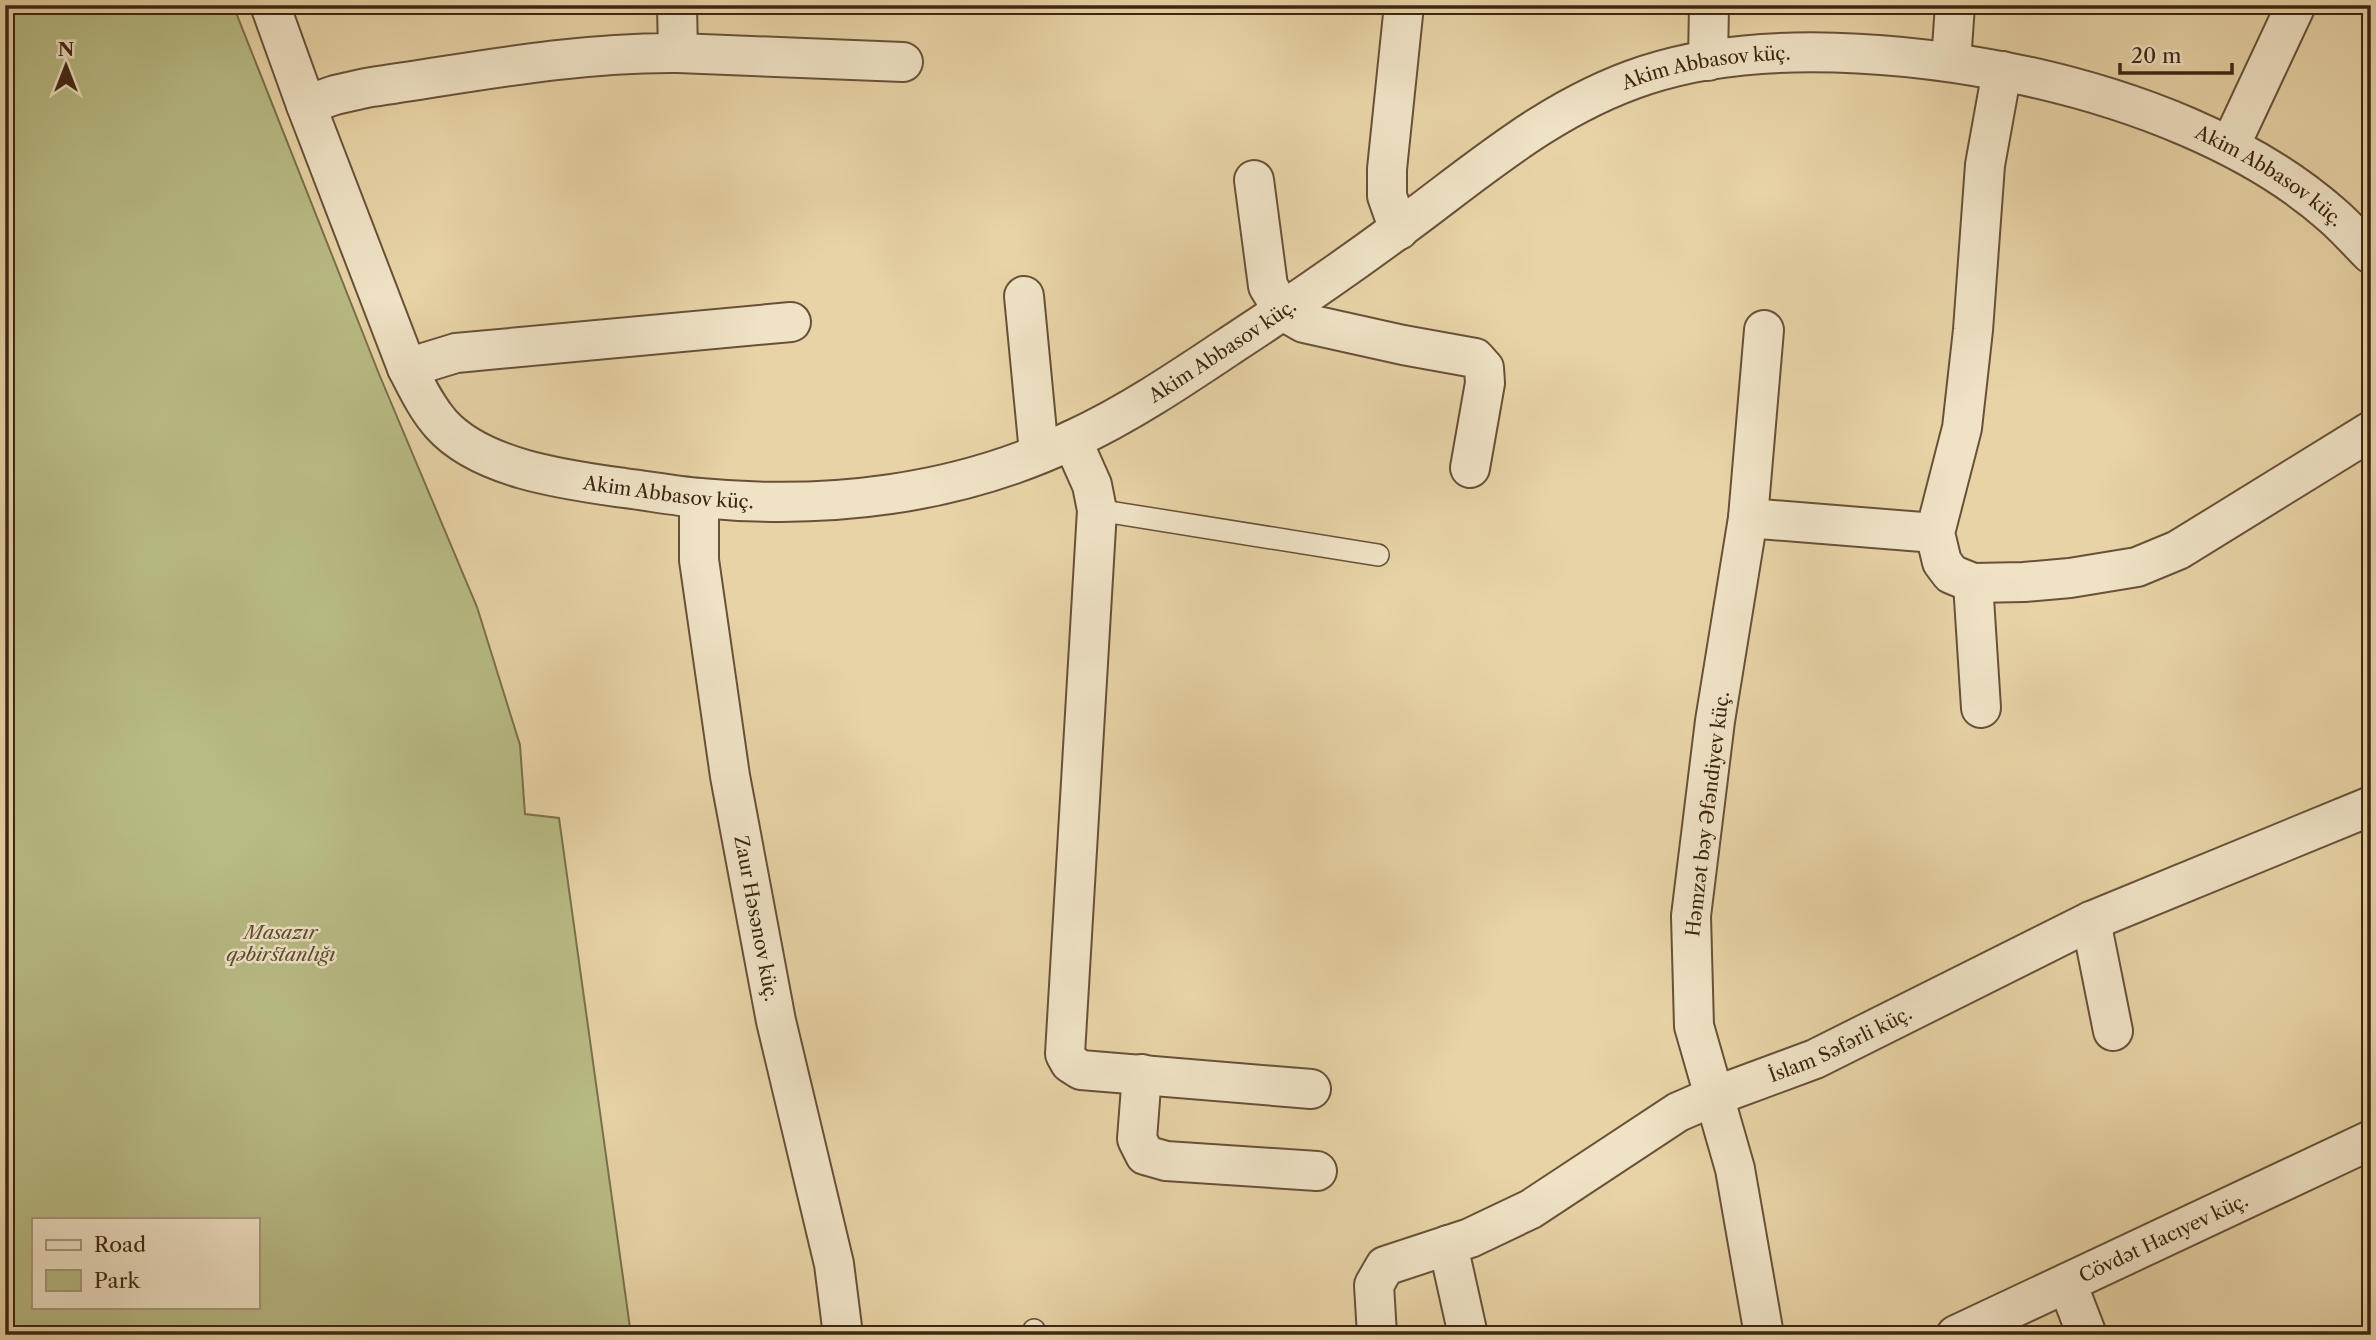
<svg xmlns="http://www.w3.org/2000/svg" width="2376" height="1340" viewBox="0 0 2376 1340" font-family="'Libre Caslon Text',serif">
  <rect width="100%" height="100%" fill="#e7d3a6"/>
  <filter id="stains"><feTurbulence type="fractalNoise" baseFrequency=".00286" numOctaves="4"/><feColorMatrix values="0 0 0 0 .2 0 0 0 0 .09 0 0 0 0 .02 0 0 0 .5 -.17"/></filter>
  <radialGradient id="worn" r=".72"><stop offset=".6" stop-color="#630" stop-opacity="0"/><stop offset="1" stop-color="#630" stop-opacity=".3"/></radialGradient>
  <path fill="#b8bb84" stroke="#7b704c" stroke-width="2" fill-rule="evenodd" d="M 5,5 L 233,5 L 379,374 L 477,607 L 520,745 L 525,814 L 559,818 L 631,1335 L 5,1335 ZM 33,1219 L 257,1219 L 257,1307 L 33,1307 Z"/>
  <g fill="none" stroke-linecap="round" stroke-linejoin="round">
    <g stroke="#685138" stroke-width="24">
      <g id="service">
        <polyline points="1097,510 1378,555"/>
        <polyline points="1034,1330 1034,1335"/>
      </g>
    </g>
    <g stroke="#685138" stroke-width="42">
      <g id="minor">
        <path id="s1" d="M 270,5 L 306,105 L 407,368 C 417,387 426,407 441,424 C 481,469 567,480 624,488 C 649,491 674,496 700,498 C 827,510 958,495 1074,439 C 1130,413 1183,377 1234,343 C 1289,307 1343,270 1396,231 C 1477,172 1548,107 1646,75 C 1758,38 1912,52 2026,76 C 2131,99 2251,143 2332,215 C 2346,227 2358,241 2371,254"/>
        <polyline points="678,53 903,62"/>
        <polyline points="1708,61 1709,5"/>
        <polyline points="1951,62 1955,5"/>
        <polyline points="2002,71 1985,165 1973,330 1962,428 1935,533 1942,562 1951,574 1973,583 2024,582 2070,578 2137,567 2178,550 2371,431"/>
        <path d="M 306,105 L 335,95 L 366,88 C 469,73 573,52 678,53 L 677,5"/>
        <polyline points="2230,146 2296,5"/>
        <polyline points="1254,180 1268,286 1283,311 1304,323 1403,345 1475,358 1484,368 1485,383 1470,468"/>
        <polyline points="1399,230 1387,196 1387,169 1404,5"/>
        <polyline points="1024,296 1039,453"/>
        <polyline points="1764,330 1748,518 1715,721 1691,916 1694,1026 1735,1169 1764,1335"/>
        <polyline points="407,368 456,353 791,322"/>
        <polyline points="1072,440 1092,485 1097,510 1065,1054 1070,1063 1081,1070 1311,1089"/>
        <path id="s2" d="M 699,498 L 699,560 L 730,776 L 776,1021 L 834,1264 L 843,1335"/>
        <polyline points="1748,518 1935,533"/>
        <polyline points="1973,583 1981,708"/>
        <polyline points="2091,921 2113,1031"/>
        <polyline points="1142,1074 1137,1139 1145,1155 1166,1161 1317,1171"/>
        <polyline points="1448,1245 1468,1335"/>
        <polyline points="2067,1283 2087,1335"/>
        <path id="s3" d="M 1377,1335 L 1374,1285 L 1385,1266 L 1470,1238 L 1531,1209 L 1678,1112 L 1715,1096 L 1815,1059 L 2091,921 L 2371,806"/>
        <path id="s4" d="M 1956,1335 L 2371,1140"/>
      </g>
    </g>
    <use href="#service" stroke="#efe2c5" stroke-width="21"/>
    <use href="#minor" stroke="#efe2c5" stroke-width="38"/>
  </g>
  <g text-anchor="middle" stroke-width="5" stroke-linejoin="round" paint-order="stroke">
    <g font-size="19" fill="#3e2613" stroke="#efe2c5">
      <text dy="7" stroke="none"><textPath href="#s1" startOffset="1852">Akim Abbasov küç.</textPath></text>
      <text dy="7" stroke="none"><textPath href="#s1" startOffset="2440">Akim Abbasov küç.</textPath></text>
      <text dy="7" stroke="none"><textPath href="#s1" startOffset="1284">Akim Abbasov küç.</textPath></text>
      <text dy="7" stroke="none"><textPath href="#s1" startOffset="696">Akim Abbasov küç.</textPath></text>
      <text transform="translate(1707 814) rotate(-83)" y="7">Həmzət bəy Əfəndiyev küç.</text>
      <text dy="7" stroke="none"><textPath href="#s2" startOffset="425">Zaur Həsənov küç.</textPath></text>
      <text dy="7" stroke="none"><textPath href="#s3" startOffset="581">İslam Səfərli küç.</textPath></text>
      <text dy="7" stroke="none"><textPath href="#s4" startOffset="229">Cövdət Hacıyev küç.</textPath></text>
    </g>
    <g font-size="19" font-style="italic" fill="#5c4b2f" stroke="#efe2c5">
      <text x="281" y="939">Masazır<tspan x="281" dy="22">qəbirstanlığı</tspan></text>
    </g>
  </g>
  <rect width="2376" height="1340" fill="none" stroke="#e7d3a6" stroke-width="28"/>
  <rect x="7" y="7" width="2362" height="1326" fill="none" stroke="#3e2613" stroke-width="3.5"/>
  <rect x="14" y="14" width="2348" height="1312" fill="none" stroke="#3e2613" stroke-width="2"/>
  <rect x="32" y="1218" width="228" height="91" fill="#efe2c5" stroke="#a8977e" stroke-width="2"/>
  <rect x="46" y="1240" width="35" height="10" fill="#efe2c5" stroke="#a8977e" stroke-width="2"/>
  <text x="94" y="1252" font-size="21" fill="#3e2613">Road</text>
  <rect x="46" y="1270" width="35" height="21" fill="#b8bb84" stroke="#a8977e" stroke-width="2"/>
  <text x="94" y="1288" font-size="21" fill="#3e2613">Park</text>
  <g transform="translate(66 66)" stroke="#efe2c5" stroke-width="5" paint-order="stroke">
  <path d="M0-5L12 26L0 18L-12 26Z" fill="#3e2613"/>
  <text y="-10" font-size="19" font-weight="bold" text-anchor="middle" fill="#3e2613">N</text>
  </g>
  <path d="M2120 63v10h112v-10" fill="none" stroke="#3e2613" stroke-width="3.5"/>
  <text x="2131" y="63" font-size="21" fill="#3e2613" stroke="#efe2c5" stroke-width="5" paint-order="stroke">20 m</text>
  <rect width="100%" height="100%" filter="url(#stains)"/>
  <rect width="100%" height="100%" fill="url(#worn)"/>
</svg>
